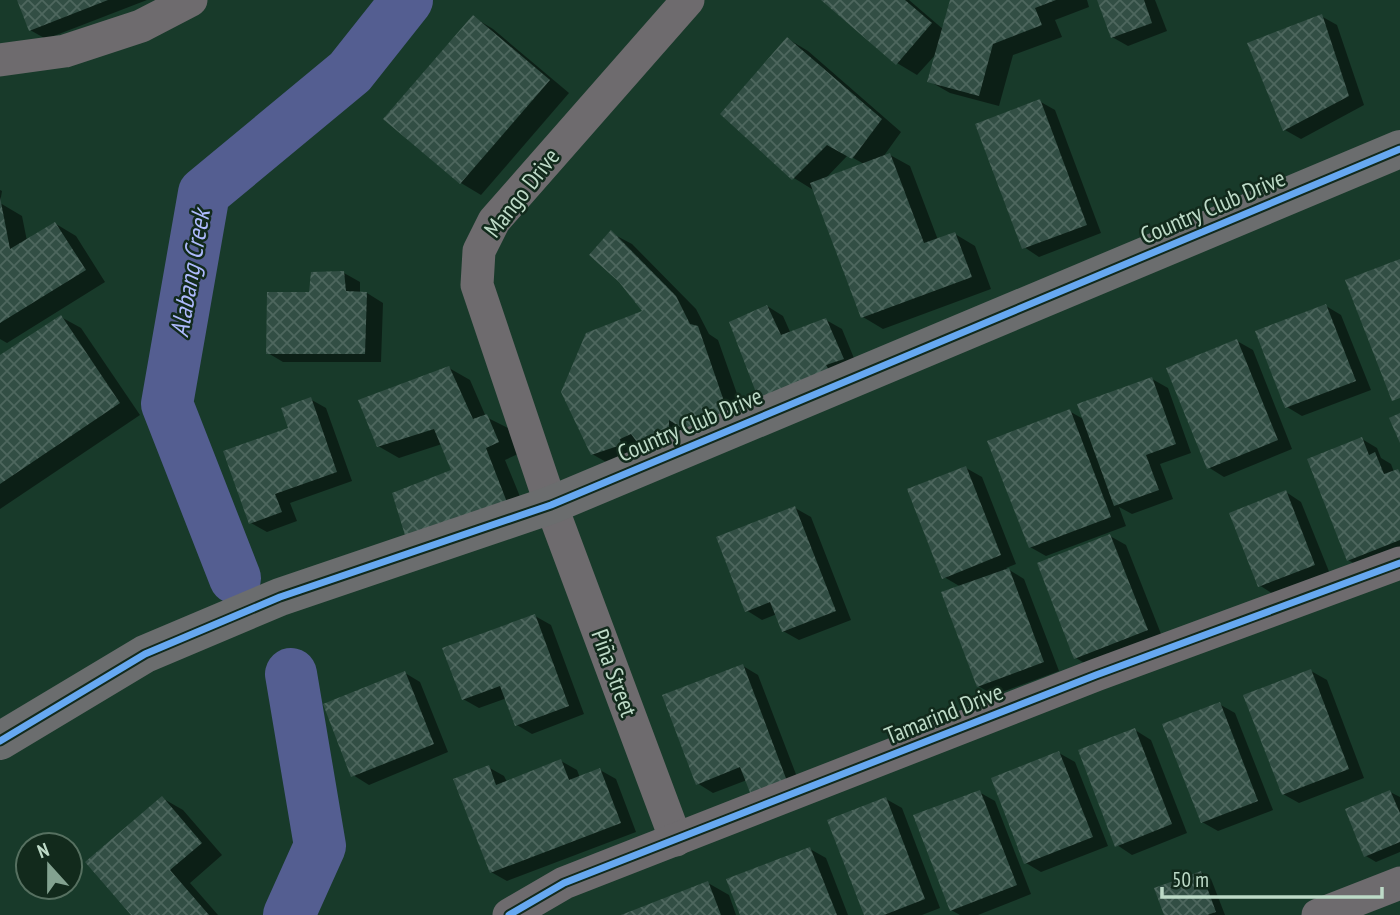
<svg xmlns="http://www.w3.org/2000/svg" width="1400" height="915" viewBox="0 0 1400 915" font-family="'PT Sans Narrow',sans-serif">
  <defs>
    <pattern id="building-cross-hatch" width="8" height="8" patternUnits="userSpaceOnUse" patternTransform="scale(1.75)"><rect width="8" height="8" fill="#324e44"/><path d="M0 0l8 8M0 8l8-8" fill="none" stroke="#4e675e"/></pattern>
  </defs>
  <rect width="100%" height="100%" fill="#183a2a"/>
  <g fill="#0007" fill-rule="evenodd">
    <polygon points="19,0 147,0 46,39 30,30"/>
    <polygon points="823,0 909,0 944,30 952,0 1087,0 1089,7 1055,20 1062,37 1013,55 999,106 950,93 929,81 938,52 917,75 897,63"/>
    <polygon points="1099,0 1155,0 1167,31 1128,46 1112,37"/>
    <polygon points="1321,16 1337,25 1364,105 1301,139 1285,130"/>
    <polygon points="473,17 493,29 569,93 481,195 461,183"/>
    <path d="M 788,39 L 808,51 L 901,132 L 883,157 L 890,155 L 910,166 L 938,240 L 955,234 L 975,246 L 991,289 L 883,329 L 863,317 L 815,191 L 794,178 ZM 848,155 L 864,164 L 825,179 Z"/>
    <polygon points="1039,101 1055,110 1101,233 1039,257 1024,247"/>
    <polygon points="0,190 2,191 0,203 22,216 27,241 56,224 76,236 105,282 7,343 0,339"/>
    <polygon points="611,233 632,244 696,309 709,334 718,340 747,422 613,466 592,454 645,312"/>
    <polygon points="344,273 360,282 360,293 367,293 383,303 381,362 283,362 268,353"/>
    <polygon points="767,306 783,316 791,334 826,320 842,329 858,368 780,416"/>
    <polygon points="1326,306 1341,315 1371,390 1302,416 1287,407"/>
    <polygon points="61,317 81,328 140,415 0,509 0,357"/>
    <polygon points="1237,341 1253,350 1292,449 1224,477 1208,467"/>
    <polygon points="449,368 470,380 486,417 508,428 518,454 505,460 530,521 453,471 442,444 399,458 378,446"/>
    <polygon points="1152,379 1168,388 1191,453 1160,464 1173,499 1132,514 1119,507 1126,526 1046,556 1030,547 1069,411 1085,420"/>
    <polygon points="310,399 326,408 352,481 290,503 297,521 267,532 251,523 290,429"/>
    <polygon points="1362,439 1377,448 1381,458 1391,464 1394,472 1400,472 1400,555 1364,569 1348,560"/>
    <polygon points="966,468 982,477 1016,564 1006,568 1024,579 1059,671 994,695 978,686 961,587 944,577"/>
    <polygon points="1286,492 1301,502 1330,574 1275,595 1259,585"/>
    <polygon points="795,508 811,517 851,620 799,640 783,631 777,614 762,620 746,610"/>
    <polygon points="1110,536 1126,545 1163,639 1091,667 1076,658"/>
    <polygon points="535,616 551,625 584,714 532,734 517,725 507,698 479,708 463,699"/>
    <polygon points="743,666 758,675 802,790 747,780 713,793 697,783"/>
    <polygon points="1311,671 1327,680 1364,778 1299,803 1283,794"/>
    <polygon points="405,673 420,682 448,752 369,785 353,775"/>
    <polygon points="1219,704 1235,713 1273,810 1218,831 1202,822"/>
    <polygon points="1135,730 1151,740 1187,833 1132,855 1117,845"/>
    <polygon points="1059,753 1075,762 1108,846 1041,872 1026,863"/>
    <polygon points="561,761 577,770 580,778 600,770 616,779 636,832 507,881 491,872 488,767 504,776 507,782"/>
    <polygon points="979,792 995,801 1031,894 978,915 960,915 951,910"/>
    <polygon points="1390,792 1400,797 1400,852 1376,862 1366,856"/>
    <polygon points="162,798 183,810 222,855 190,883 218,915 133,915"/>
    <polygon points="886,799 902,808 940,908 922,915 865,915"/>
    <polygon points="810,849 826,858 848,915 742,915"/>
    <polygon points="1201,872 1211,879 1225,915 1166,915"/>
    <polygon points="708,883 729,895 736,915 626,915"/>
  </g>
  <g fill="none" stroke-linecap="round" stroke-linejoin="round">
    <g stroke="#545e91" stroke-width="52">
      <polyline points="235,578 167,404 204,193 350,72 407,0"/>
      <polyline points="289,915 320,846 291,674"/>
    </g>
  </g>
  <g fill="url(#building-cross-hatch)">
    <polygon points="17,0 108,0 29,31"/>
    <polygon points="821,0 905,0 932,23 896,65"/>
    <polygon points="950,0 1056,0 1035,8 1042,25 993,44 979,96 927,82"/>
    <polygon points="1097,0 1144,0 1152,23 1111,38"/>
    <polygon points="1322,14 1349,96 1283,131 1247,43"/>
    <polygon points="473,15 550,80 460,184 383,119"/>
    <polygon points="787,37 882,119 852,159 827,145 792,180 720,114"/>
    <polygon points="1040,99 1087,225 1022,249 975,124"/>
    <polygon points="890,153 924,243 955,232 972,277 861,318 810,183"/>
    <polygon points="0,197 10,249 55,222 86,270 0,323"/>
    <polygon points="611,230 676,296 690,324 698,326 727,410 696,428 680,427 669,420 669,439 655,449 640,446 631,434 620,439 621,445 591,455 561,392 586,333 642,311 619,282 589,255"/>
    <polygon points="1400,259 1400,398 1392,401 1345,280"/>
    <polygon points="344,271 346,291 367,292 365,354 266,354 267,292 309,292 311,272"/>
    <polygon points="1326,304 1356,381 1285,408 1255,331"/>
    <polygon points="767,305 781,335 826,318 844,359 826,365 834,379 762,408 729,322"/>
    <polygon points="61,315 120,403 0,484 0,355"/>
    <polygon points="1237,339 1278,440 1207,469 1166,368"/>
    <polygon points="449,366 473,419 487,414 499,442 486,448 510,510 409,548 392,493 451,470 434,429 377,447 358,400"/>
    <polygon points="1152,377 1176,444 1146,455 1159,490 1114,506 1077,404"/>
    <polygon points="311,397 337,472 275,494 282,512 249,524 223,451 288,428 281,408"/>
    <polygon points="1070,409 1111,517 1029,548 987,441"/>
    <polygon points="1400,413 1400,443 1389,418"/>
    <polygon points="1362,437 1369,455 1375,452 1384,474 1398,469 1400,473 1400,540 1347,561 1307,459"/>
    <polygon points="966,466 1001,555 942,579 907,489"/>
    <polygon points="1286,490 1315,565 1258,587 1229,513"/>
    <polygon points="795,506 836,611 782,632 770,602 745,612 716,537"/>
    <polygon points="1110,534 1148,630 1074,659 1037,563"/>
    <polygon points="1009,568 1044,662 977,687 941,592"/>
    <polygon points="535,614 569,706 515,726 500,686 462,700 442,648"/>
    <polygon points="743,664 787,781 751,795 740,767 696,785 662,695"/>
    <polygon points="1311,669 1349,769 1282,795 1243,695"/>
    <polygon points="405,671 434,744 351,777 323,704"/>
    <polygon points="1220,702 1258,801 1201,823 1162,724"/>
    <polygon points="1135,728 1172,824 1115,847 1078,750"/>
    <polygon points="1059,751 1093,837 1024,864 991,778"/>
    <polygon points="561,759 569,780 600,768 621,823 490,873 453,779 489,765 496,785"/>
    <polygon points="980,790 1017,885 950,911 913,815"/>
    <polygon points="1390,790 1400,813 1400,842 1364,857 1345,809"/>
    <polygon points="162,796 202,843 170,870 209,915 131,915 85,862"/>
    <polygon points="886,797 925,899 884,915 864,915 827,820"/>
    <polygon points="810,847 837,915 740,915 726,879"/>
    <polygon points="1201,871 1216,912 1207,915 1164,915 1154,888"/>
    <polygon points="708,881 721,915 621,915"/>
  </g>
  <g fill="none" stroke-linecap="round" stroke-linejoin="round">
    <g stroke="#6e6b6e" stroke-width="33">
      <polyline points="0,60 65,51 141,26 191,0"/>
      <polyline points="676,840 551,505 477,285 479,251 494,221 688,0"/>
      <polyline points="509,915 564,883 1096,675 1400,563"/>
      <polyline points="1318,915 1400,883"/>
    </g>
    <polyline stroke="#6b6d6e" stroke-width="38" points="0,741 145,654 280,597 551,505 1400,149"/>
    <g stroke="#122a1c" stroke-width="11">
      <g id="cycleway">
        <polyline points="0,741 145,654 280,597 551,505 1400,149"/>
        <polyline points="509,915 564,883 1096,675 1400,563"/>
      </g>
    </g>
    <use href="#cycleway" stroke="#66a8f1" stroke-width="7"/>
  </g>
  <g text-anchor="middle" stroke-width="5" stroke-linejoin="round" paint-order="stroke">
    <g font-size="24" fill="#bddac7" stroke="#122a1c">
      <text transform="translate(522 193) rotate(-52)" y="8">Mango Drive</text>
      <text transform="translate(1213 207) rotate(-23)" y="8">Country Club Drive</text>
      <text transform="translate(690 425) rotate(-23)" y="8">Country Club Drive</text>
      <text transform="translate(614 673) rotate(70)" y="8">Piña Street</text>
      <text transform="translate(944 714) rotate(-22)" y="8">Tamarind Drive</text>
    </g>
    <g font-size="26" font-style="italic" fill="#aebafd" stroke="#122a1c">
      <text transform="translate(190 273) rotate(-80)" y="9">Alabang Creek</text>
    </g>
  </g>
  <g transform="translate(49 866) rotate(339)"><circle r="33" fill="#122a1c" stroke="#567060" stroke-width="2"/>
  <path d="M0-5L12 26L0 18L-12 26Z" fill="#83a290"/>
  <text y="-10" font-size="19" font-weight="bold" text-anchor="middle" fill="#bddac7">N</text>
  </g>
  <path d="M1162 887v10h220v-10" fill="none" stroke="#bddac7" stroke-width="3.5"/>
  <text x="1172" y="887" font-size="21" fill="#bddac7" stroke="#122a1c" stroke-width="5" paint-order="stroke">50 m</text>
</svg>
